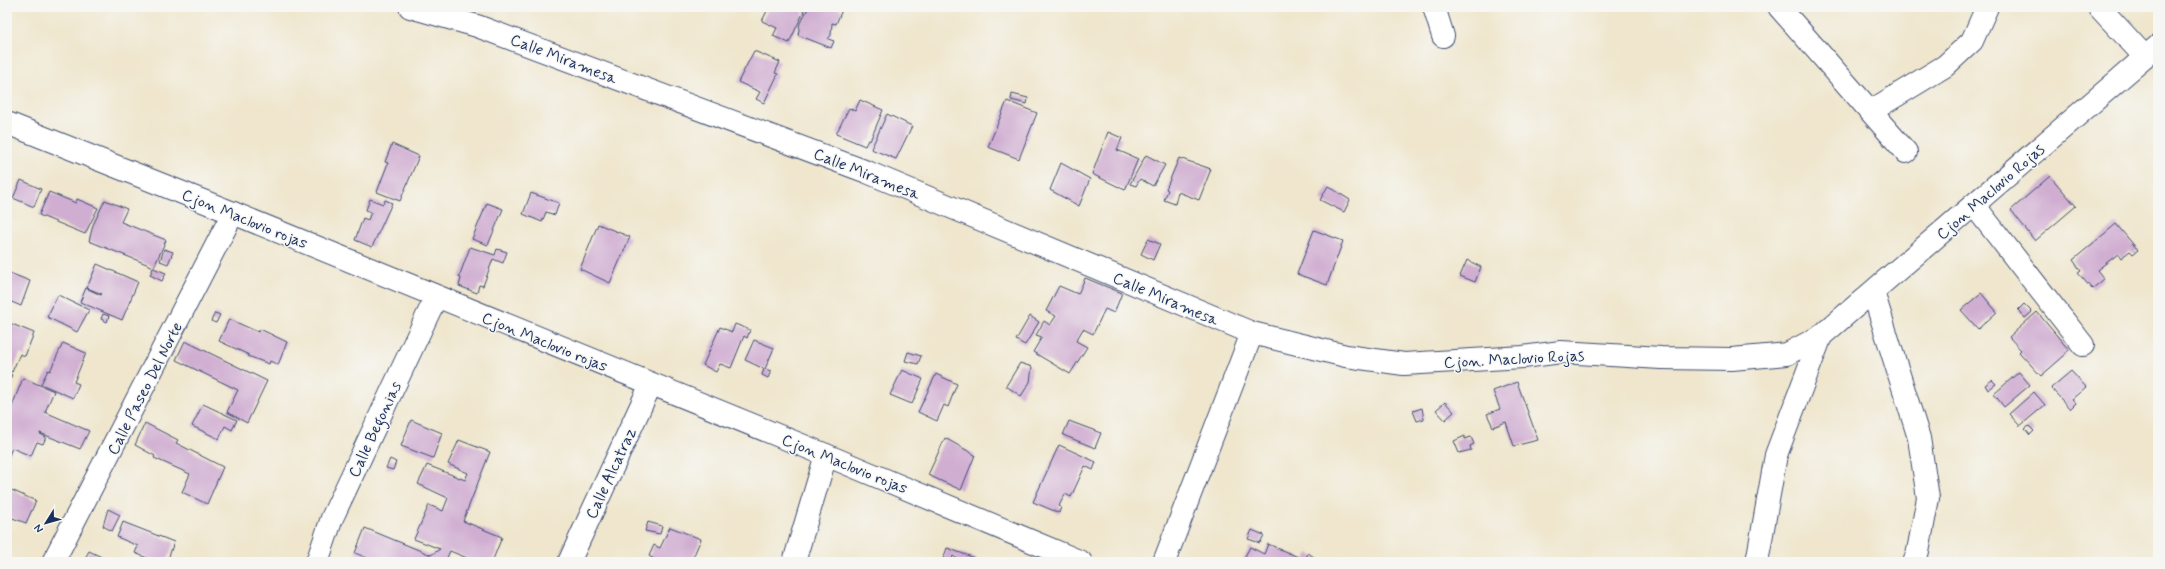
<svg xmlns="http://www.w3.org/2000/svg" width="2165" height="569" viewBox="0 0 2165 569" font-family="Mynerve,sans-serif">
  <rect width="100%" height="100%" fill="#f6f6f2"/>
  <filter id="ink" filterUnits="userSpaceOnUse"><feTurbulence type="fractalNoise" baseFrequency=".025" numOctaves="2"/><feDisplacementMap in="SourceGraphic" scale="8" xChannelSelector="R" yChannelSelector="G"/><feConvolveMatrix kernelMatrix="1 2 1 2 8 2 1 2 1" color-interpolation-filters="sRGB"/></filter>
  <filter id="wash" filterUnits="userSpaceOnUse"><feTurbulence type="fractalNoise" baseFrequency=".012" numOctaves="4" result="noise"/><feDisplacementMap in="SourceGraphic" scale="16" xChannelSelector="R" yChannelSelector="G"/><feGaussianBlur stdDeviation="0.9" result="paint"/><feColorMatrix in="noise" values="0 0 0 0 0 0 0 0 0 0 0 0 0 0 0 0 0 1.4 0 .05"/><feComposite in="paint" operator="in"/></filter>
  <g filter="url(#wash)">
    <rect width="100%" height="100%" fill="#efe6cd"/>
    <g id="blocks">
      <g fill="#d0aed2">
        <polygon points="769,7 795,7 804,11 789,43 773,36 777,28 762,21"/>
        <polygon points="809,7 835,7 842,10 836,24 832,23 831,35 828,39 834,41 831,48 798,35 800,23"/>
        <polygon points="754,51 780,62 775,73 778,74 764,103 756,99 760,92 738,82"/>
        <polygon points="1012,94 1028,98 1027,104 1011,100"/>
        <polygon points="860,100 883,110 870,141 868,140 865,146 836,134 849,108 855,111"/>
        <polygon points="1007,101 1037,113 1019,159 988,147"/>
        <polygon points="887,114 912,126 896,159 871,149"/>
        <polygon points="1108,132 1122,138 1117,150 1138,159 1125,190 1092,174"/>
        <polygon points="392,144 419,156 400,201 377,192 388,163 385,162"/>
        <polygon points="1146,155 1165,165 1153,186 1140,179 1136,186 1130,184"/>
        <polygon points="1179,158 1211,169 1199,200 1178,192 1175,204 1164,200 1168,190 1166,189"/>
        <polygon points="1061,163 1090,179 1079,206 1050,190"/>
        <polygon points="2050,176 2076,206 2035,241 2011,210"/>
        <polygon points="21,180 41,189 34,207 13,198"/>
        <polygon points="1328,186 1350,200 1344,212 1320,200"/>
        <polygon points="49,192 76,203 77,199 98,208 85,234 39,215"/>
        <polygon points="531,193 559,203 555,215 546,212 542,222 523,214"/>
        <polygon points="370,199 383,204 385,200 392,203 372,247 355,240 363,218 368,220 371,212 366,210"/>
        <polygon points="105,200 127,209 121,222 166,240 154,267 89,241 93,225"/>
        <polygon points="487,203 503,209 488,245 472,239"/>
        <polygon points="598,224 630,237 610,283 580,269"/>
        <polygon points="2116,224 2138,250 2133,254 2130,251 2121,258 2118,254 2097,270 2104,279 2092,289 2078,273 2081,271 2073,260"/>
        <polygon points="1314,230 1343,241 1327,285 1297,274"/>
        <polygon points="1148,239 1160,244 1153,260 1141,254"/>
        <polygon points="470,247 495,255 497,249 507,252 503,263 493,259 483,286 479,285 477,293 459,286 461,278 459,277"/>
        <polygon points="164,249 173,252 168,264 160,261"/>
        <polygon points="1467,260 1481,267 1475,282 1460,276"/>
        <polygon points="97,264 138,282 122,320 80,302 86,288 101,295 102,294 87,288"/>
        <polygon points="153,268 166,273 162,281 150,275"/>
        <polygon points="7,272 30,281 21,306 7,300"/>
        <polygon points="1085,278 1122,293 1114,313 1105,309 1093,334 1083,329 1076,341 1087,347 1070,374 1033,352 1042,337 1036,335 1044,321 1050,325 1056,316 1046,311 1059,286 1078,294"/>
        <polygon points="1981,293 1997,312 1978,329 1961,310"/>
        <polygon points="58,295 89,310 77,332 47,317"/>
        <polygon points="2024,304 2032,312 2025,318 2018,310"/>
        <polygon points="2037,312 2069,350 2064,354 2065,355 2041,376 2019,352 2021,350 2009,337"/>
        <polygon points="215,313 220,315 216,323 211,321"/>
        <polygon points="103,314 109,316 107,322 101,319"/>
        <polygon points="1030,316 1039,322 1025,345 1016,340"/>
        <polygon points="229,319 258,332 260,329 287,342 278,365 270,361 269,364 248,356 249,355 219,341"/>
        <polygon points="7,322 34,333 25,356 20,354 12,372 7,370"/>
        <polygon points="735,324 750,330 747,338 744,336 731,368 720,364 716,372 703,365 720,327 732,332"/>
        <polygon points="754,340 774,348 765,369 771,371 768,378 762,375 764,369 745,360"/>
        <polygon points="185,341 267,381 247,423 227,412 238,390 176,360"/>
        <polygon points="63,343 86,353 74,382 79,384 73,398 41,384 48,370 50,371"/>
        <polygon points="908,352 921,356 918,364 905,361"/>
        <polygon points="1020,363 1032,367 1030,382 1021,396 1006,386"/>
        <polygon points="902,370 923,379 912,404 890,395"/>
        <polygon points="2071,371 2086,387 2072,399 2076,403 2070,409 2051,388"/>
        <polygon points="7,372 12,375 7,385"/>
        <polygon points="2019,372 2030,385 2004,407 1994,394"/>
        <polygon points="936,374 957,384 948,407 944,405 937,421 918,412"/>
        <polygon points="23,378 54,391 45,412 89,431 80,449 40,433 40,434 46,437 43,444 37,442 31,456 12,448 7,460 7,404 12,406"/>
        <polygon points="1992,380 1996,384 1988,390 1985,385"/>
        <polygon points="1517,382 1538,440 1514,446 1506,422 1493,427 1487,414 1500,409 1493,391"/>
        <polygon points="2034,392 2045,405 2020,426 2009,414"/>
        <polygon points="1445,402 1454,412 1445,420 1436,410"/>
        <polygon points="203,404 237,420 232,430 225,426 219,439 192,426"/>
        <polygon points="1422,408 1424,419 1417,421 1413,411"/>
        <polygon points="411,420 442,433 433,458 401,446"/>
        <polygon points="1069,421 1101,433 1095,448 1063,435"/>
        <polygon points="145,423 178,440 176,443 223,467 207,504 182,492 190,474 154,458 155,456 135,445"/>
        <polygon points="2029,426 2034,431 2030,435 2025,429"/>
        <polygon points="1465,436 1465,439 1471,437 1474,444 1470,446 1471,450 1459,453 1454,441"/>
        <polygon points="945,438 975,455 961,490 928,475"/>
        <polygon points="459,440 490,452 463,521 502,537 492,562 477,562 450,551 445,562 437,559 436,562 377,562 355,553 365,528 431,555 440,549 414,539 429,505 443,511 448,498 418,484 427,465 465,480 468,473 448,464"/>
        <polygon points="1059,445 1096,462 1093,470 1085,466 1071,497 1065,494 1059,506 1061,507 1059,513 1033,502"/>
        <polygon points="390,459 396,462 393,470 386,468"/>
        <polygon points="7,488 36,501 26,523 7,516"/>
        <polygon points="108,509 120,515 112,531 103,526"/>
        <polygon points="123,522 174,542 167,562 157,562 135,553 138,546 117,537"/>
        <polygon points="648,522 662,526 660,534 645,531"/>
        <polygon points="670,527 701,539 691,562 659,562 649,556 654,545 660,548"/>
        <polygon points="1252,530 1264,535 1260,543 1248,539"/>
        <polygon points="1268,544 1305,560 1308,553 1317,559 1315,562 1248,562 1243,560 1250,547 1264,554"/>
        <polygon points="947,548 975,558 974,562 957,562 958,559 953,556 951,562 942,562"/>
        <polygon points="89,551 112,562 83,562"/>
      </g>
    </g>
  </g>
  <g filter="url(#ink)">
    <use href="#blocks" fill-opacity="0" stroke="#3b4a6f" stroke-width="1"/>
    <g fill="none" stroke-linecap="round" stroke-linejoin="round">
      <g stroke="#3b4a6f" stroke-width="24">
        <g id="minor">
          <polyline points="410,7 477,26 867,172 1252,333 1346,356 1404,364 1523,357 1561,352 1661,358 1732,359 1787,354 1821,336 2158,46"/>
          <polyline points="1434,7 1443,36"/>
          <polyline points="1779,7 1906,152"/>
          <polyline points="2099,7 2145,57"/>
          <polyline points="1871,111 1945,66 1972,41 1987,7"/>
          <polyline points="7,123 233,213 826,455 1081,562"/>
          <polyline points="1974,205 2083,345"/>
          <polyline points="1873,292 1919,438 1928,498 1918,551 1914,562"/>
          <polyline points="53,562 233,213"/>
          <polyline points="317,562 332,518 436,297"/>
          <polyline points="569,562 651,384"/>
          <polyline points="794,562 826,455"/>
          <polyline points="1164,562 1252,333"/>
          <polyline points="1757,562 1776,455 1821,336"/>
        </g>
      </g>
      <use href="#minor" stroke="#fff" stroke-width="22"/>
    </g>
  </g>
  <g text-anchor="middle" stroke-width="3" stroke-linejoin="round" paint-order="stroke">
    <g font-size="16" fill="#1b2f5e" stroke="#f6f6f2">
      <text transform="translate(564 58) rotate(21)" y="6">Calle Miramesa</text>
      <text transform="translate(867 173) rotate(22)" y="6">Calle Miramesa</text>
      <text transform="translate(1990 191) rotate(-41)" y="6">Cjon Maclovio Rojas</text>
      <text transform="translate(245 218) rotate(22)" y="6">Cjon Maclovio rojas</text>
      <text transform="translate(1166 298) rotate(23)" y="6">Calle Miramesa</text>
      <text transform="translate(545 341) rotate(22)" y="6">Cjon Maclovio rojas</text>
      <text transform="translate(1514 358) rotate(-3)" y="6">Cjon. Maclovio Rojas</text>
      <text transform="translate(144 388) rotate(-63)" y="6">Calle Paseo Del Norte</text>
      <text transform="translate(374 429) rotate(-65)" y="6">Calle Begonias</text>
      <text transform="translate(845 463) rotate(22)" y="6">Cjon Maclovio rojas</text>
      <text transform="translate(610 473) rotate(-65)" y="6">Calle Alcatraz</text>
    </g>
  </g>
  <rect width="2165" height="569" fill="none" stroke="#f6f6f2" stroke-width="24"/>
  <g transform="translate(46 523) rotate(233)" stroke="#f6f6f2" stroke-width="3" paint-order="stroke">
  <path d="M0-3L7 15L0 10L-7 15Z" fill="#1b2f5e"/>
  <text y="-6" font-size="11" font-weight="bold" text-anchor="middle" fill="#1b2f5e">N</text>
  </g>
</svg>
